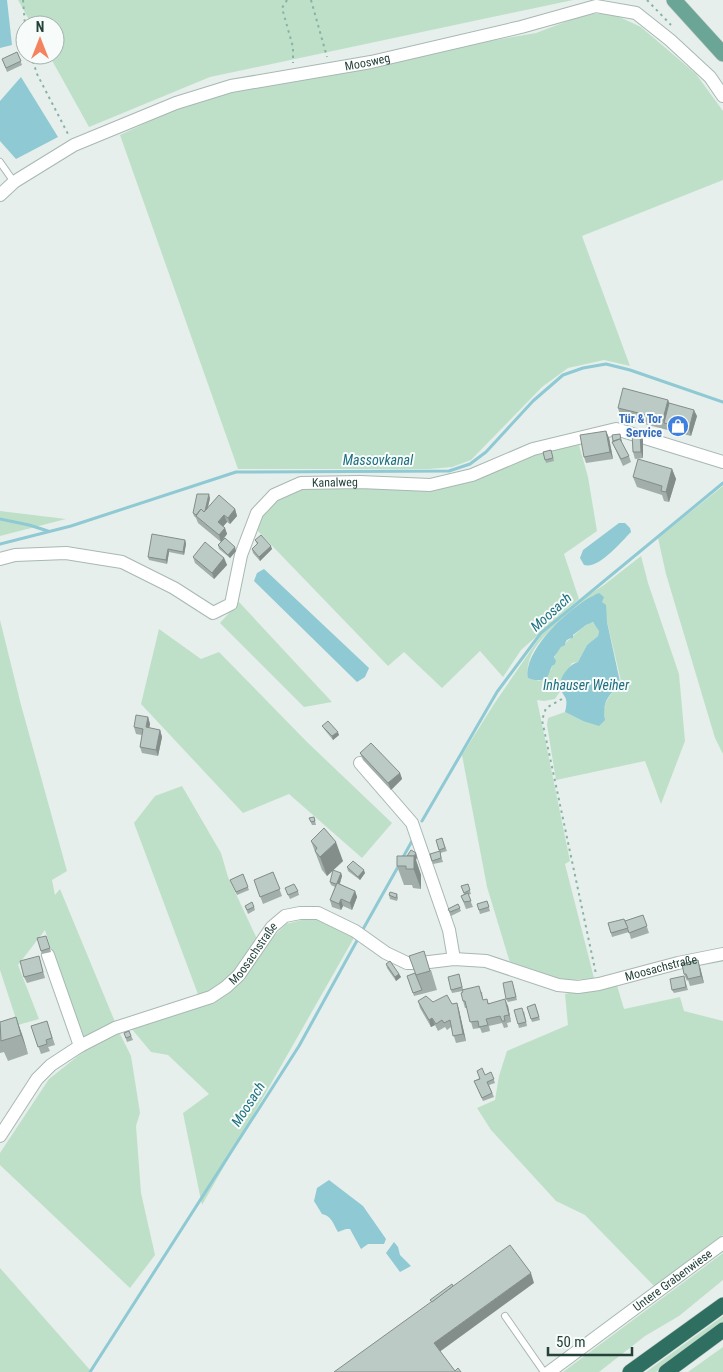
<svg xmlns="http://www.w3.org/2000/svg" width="723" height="1372" viewBox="0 0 723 1372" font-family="'Roboto Condensed',sans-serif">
  <rect width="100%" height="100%" fill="#e6efeb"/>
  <g fill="#bfe0c8">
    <polygon points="18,0 573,0 210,77 89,127 49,55 55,55 55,25 32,25"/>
    <polygon points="586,14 613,14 641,27 696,74 723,111 723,180 582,236 630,366 604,360 568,368 542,387 471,460 452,467 429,469 238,469 120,135 218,89 231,86 536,33"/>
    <polygon points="579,445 588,477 597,531 564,554 579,599 521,650 503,677 480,651 442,688 404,652 388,666 255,528 261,515 277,497 300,485 428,487 541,450"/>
    <polygon points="723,486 723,754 715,738 666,574 658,538"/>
    <polygon points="0,511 66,519 0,536"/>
    <path d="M 641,556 L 648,583 L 679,674 L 685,741 L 661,804 L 645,761 L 556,780 L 547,725 L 548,718 L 565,712 L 583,721 L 605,717 C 601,705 609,697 616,688 L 621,690 L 621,681 L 605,613 L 602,602 L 594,595 C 572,615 522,641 528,678 L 539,681 L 551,670 L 556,653 L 561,647 L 582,628 L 591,622 L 596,624 L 599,631 L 598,636 L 587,645 L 578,662 L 572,663 L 560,684 L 561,690 L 555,699 L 544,701 L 537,700 L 570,861 L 565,864 L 594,978 L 572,980 L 556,978 L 511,966 L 487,887 L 462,755 L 494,704 L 542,634 L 590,594 L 604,585 Z"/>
    <polygon points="239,602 332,702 304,707 220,623"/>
    <polygon points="0,620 21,705 67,871 52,880 55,895 60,889 120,1034 131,1056 140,1113 136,1126 141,1193 155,1255 130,1288 0,1165 0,1153 49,1079 83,1052 45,930 18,965 39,1019 18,1025 0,970"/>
    <polygon points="159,629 201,659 219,652 306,741 392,823 362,858 289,794 243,813 141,704"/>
    <polygon points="182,786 221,853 228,877 258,941 265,945 286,924 317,916 355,936 202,1205 183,1113 209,1094 168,1055 151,1052 131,1028 199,997 134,823 155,796"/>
    <polygon points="616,982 624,1009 680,997 684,1011 723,1021 723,1235 654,1286 585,1215 556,1201 491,1130 477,1108 495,1100 499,1076 507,1051 568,1025 565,994"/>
    <polygon points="723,1253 723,1280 679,1316 645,1336 599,1372 563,1372"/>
    <polygon points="0,1268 90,1370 89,1372 0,1372"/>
    <polygon points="723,1316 723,1323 656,1372 646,1372"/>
    <polygon points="723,1347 723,1372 688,1372"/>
  </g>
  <g fill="#8ec9d4">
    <polygon points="0,0 7,0 12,45 0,48"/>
    <polygon points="21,77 58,137 16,159 0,141 0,101"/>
    <path d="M 619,523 L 625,523 L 630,528 L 631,532 C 620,543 599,569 584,565 L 580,558 L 583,550 Z"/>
    <polygon points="264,569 369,668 365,677 357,682 254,581 257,573"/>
    <path d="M 599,593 L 604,597 L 602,602 L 606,605 L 607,622 L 622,691 L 616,688 C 605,700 603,704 605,720 L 599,726 L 583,721 L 565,712 C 566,708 567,703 566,699 C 564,694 559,690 560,684 C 561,675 570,664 578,662 L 587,645 L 598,636 L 599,631 L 593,622 L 586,625 L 573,635 L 573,638 C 568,638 565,641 565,645 L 561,647 L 554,657 L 556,661 L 555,664 L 552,666 L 547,678 C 539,681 536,681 528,678 C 523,649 574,603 599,593 Z"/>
    <path d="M 329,1180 L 363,1206 L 386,1239 L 384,1244 L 368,1244 L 361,1249 L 350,1229 L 346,1229 L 338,1232 C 333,1224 332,1216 322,1214 L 314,1201 L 317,1188 Z"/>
    <polygon points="394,1242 398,1247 400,1255 411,1266 400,1272 386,1253"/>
  </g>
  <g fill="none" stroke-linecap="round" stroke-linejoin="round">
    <g stroke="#8ec9d4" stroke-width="3">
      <polyline points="0,519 29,525 48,531"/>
      <polyline points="0,544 71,526 236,472 449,471 470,464 486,452 533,401 563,375 583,368 606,364 630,370 723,402"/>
      <polyline points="422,821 497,692 541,633 723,483"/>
      <polyline points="402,859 412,841"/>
      <polyline points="362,931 399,865"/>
      <polyline points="90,1372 299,1046 359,937"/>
    </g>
    <g stroke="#a8b8b2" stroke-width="8">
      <g id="service">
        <polyline points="0,162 14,182"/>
        <polyline points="505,1316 544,1372"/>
      </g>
    </g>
    <g stroke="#a8b8b2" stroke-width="14">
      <g id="minor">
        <path id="s1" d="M 0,195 L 14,182 L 74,145 L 176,103 L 231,86 L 371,62 L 521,27 L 596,6 L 636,13 L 670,40 L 710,77 L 723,96"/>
        <path id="s2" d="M 0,559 L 15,555 L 66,553 L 122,562 L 174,588 L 213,613 L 231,604 L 241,555 L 257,513 L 274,495 L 301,483 L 360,482 L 430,485 L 472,475 L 533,449 L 616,429 L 723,462"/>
        <polyline points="360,763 412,823 449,930 454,959"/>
        <polyline points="48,955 80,1046"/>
        <path id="s3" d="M 0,1136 L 37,1079 L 51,1065 L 80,1046 L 115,1028 L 211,997 L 226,987 L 239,975 L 272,927 L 285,916 L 300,913 L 318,913 L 355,931 L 386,953 L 407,963 L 421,963 L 454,959 L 486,961 L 558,985 L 578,987 L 599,984 L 678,963 L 723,954"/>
        <path id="s4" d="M 549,1372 L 723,1243"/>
      </g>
    </g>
    <g stroke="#c2cac8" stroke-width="16">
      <polyline id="primary" points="674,0 723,54"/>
    </g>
    <g stroke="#c2cac8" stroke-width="16">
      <g id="motorway">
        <polyline points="630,1372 723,1305"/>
        <polyline points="666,1372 723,1330"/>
      </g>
    </g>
    <g stroke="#86b3a5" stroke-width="2" stroke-dasharray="2.5 4" stroke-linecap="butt">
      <polyline points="23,0 25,25"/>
      <polyline points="287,0 282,8 293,47 293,63"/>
      <polyline points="311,0 327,57"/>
      <polyline points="647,0 671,25"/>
      <polyline points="31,55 37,74 68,134"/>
      <polyline points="562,699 546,708 542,720 596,974"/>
    </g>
    <use href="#service" stroke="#fff" stroke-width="6"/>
    <use href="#minor" stroke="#fff" stroke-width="12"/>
    <use href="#primary" stroke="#6aa596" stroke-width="15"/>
    <use href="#motorway" stroke="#2f6f62" stroke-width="15"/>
  </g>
  <g fill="#a1aea9">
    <polygon points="17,52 22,65 7,72 2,59"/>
    <polygon points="668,400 669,403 697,416 691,436 621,418 618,408"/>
    <polygon points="606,431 609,438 613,459 586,463 584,457"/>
    <polygon points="640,433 643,440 643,458 635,459 633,452"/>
    <polygon points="620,434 622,443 629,456 631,462 623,466 612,442"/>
    <polygon points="551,450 554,461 546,463 543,452"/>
    <polygon points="672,469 676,479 669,502 664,501 662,495 637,487 633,477"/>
    <polygon points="210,498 208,508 235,509 237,516 230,524 227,522 223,526 225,528 227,534 221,542 198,523 196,518 194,516 193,513"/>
    <polygon points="185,540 186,544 184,555 169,552 167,564 149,560 148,557"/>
    <polygon points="255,540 272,549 260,561 253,553 252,549 257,544"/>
    <polygon points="218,545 236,551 230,558 219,549"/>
    <polygon points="193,557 224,558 227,565 214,579 195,563"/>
    <polygon points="148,717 150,724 149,728 160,730 162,737 158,756 142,753 140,747 142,735 136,734 134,727"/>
    <polygon points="322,726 339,735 333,740 324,729"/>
    <polygon points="360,753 400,773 402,779 391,790 363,760"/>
    <polygon points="314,817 316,825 312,825 309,818"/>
    <polygon points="442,838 447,851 440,853 443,862 433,864 432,861 439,851 436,840"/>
    <polygon points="311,841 343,861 327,876 322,870"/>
    <polygon points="417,857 416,860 421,875 421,889 413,888 412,885 404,885 397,866"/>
    <polygon points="347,867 365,873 360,880 348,871"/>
    <polygon points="273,872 282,896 263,904 254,880"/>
    <polygon points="341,873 342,876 340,884 355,891 357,897 352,910 343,906 341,910 332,907 330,900 335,887 331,885 330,882"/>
    <polygon points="243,874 249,890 237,895 230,880"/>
    <polygon points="468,884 471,894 468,895 473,907 466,909 461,896 464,894 461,886"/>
    <polygon points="285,888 298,891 299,895 290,899"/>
    <polygon points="397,894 398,898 397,901 390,899 389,895"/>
    <polygon points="487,901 490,911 480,914 477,904"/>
    <polygon points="458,904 461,911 451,916 448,909"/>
    <polygon points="245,906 254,907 255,910 248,914"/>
    <polygon points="643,915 649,933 631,939 629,932 612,937 608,923 625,921"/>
    <polygon points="46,936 51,952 42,954 37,938"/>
    <polygon points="39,956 45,978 27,983 24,977"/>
    <polygon points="386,964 399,974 401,977 396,981 387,968"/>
    <polygon points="700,967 704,983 690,986 688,980 687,981 684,974"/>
    <polygon points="431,970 437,990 414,996 407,976 415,973"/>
    <polygon points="459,974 463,989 482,992 483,1000 489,1003 508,1006 511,1022 507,1023 508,1027 504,1028 502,1023 489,1026 490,1031 482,1033 480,1028 473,1029 467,1008 465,1008 463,1001 463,991 452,993 451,990"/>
    <polygon points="685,980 688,990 674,993 672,990"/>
    <polygon points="513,984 517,1000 508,1002 506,999"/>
    <polygon points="418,1001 452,1004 457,1003 459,1010 466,1041 456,1043 451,1027 447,1030 445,1027 438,1031 435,1025 431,1027 420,1008"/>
    <polygon points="535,1004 540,1020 532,1022 527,1007"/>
    <polygon points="524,1011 527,1026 519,1028 518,1024"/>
    <polygon points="16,1017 28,1054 8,1061 4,1052 0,1053 0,1022"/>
    <polygon points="47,1021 55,1045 48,1047 50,1051 41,1054 31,1026"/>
    <polygon points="129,1031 133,1040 127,1042 124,1033"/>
    <polygon points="491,1072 495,1083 489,1085 494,1097 483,1101 474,1081"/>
  </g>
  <g fill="#838d89">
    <polygon points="668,400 672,410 664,423 663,419"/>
    <polygon points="694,410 697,416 691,436 689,429"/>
    <polygon points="606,431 609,438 613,459 610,452"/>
    <polygon points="640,433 643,440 643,458 641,452"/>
    <polygon points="672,469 676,479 669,502 666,492"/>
    <polygon points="209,494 210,498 206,514 205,512"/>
    <polygon points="235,509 237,516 230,524 228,518"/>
    <polygon points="224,515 227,522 221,529 218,522"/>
    <polygon points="225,528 227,534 221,542 219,535"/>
    <polygon points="185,540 186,544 184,555 183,552"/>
    <polygon points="271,546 272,549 260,561 259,557"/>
    <polygon points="235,547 236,551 230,558 228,555"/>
    <polygon points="168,549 169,552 167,564 166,560"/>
    <polygon points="224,558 227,565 214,579 212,573"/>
    <polygon points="148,717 150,724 148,734 146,727"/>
    <polygon points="160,730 162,737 158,756 156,750"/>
    <polygon points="338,732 339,735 333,740 332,736"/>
    <polygon points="400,773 402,779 391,790 388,783"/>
    <polygon points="336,842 343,861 327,876 320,857"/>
    <polygon points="416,853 417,857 416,860 421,875 421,889 411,862"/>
    <polygon points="364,870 365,873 360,880 358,877"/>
    <polygon points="341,873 342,876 338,888 337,884"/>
    <polygon points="355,891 357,897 352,910 350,903"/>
    <polygon points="341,899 343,906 341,910 339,904"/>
    <polygon points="698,960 700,967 704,983 701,976"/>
    <polygon points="399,974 401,977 396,981 395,977"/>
    <polygon points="505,999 508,1006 511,1022 509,1015"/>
    <polygon points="457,1003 459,1010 466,1041 463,1034"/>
    <polygon points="16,1017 23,1037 28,1054 21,1035"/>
    <polygon points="432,1018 435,1025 431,1027 429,1020"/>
    <polygon points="531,1273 534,1283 438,1353 434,1343"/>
  </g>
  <g fill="#bbcac4" stroke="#838d89">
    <polygon points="17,52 21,61 6,68 2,59"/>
    <polygon points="623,388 668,400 663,419 618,408"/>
    <polygon points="669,403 694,410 689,429 664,423"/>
    <polygon points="606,431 610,452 584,457 580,435"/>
    <polygon points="632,433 640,433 641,452 633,452"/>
    <polygon points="620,434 621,441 620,439 613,441 612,435"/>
    <polygon points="620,439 629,456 621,459 612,442"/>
    <polygon points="551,450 553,458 545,460 543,452"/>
    <polygon points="638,459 672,469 666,492 661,491 662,486 633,477"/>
    <polygon points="197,494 209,494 205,511 204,512 201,509 196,515 193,513"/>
    <polygon points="219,495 235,509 228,518 224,515 218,522 225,528 219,535 196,516 201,509 204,512"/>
    <polygon points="152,534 185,540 183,552 168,549 166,560 148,557"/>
    <polygon points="261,535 271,546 259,557 252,549 258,543 255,540"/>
    <polygon points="225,538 235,547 228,555 218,545"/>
    <polygon points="205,542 224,558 212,573 193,557"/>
    <polygon points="136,715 148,717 146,727 160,730 156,750 140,747 143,729 134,727"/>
    <polygon points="328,721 338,732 332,736 322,726"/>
    <polygon points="371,743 400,773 388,783 360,753"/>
    <polygon points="314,817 315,821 311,822 309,818"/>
    <polygon points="324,828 336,842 320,857 315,851 317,848 311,841"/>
    <polygon points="442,838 445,848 439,850 436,840"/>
    <polygon points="411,850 416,853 414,856 407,856"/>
    <polygon points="440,851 441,858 432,861 430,854"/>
    <polygon points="397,856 414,856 414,869 406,869 406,866 397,866"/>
    <polygon points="353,861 364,870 358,877 347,867"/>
    <polygon points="333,870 341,873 337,883 336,884 330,882"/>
    <polygon points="273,872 280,889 260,897 254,880"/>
    <polygon points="243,874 248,887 236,892 230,880"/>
    <polygon points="337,883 355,891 350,903 341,899 339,904 330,900"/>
    <polygon points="294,884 298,891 288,895 285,888"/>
    <polygon points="468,884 470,890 464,893 461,886"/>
    <polygon points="390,892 397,894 396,898 389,895"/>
    <polygon points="468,893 471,901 464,902 461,896"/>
    <polygon points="487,901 489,907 479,910 477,904"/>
    <polygon points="252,902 254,907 247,910 245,906"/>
    <polygon points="458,904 460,908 450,912 448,909"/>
    <polygon points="643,915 647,926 629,933 625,921"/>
    <polygon points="624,919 628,928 611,933 608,923"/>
    <polygon points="46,936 50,948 41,951 37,938"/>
    <polygon points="424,951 430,971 416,975 409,956"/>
    <polygon points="39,956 43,972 24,977 20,961"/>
    <polygon points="698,960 701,976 688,979 686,974 684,974 682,964"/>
    <polygon points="390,961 399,974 395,977 386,964"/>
    <polygon points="415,973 422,990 413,993 407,976"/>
    <polygon points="459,974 462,987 451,990 448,977"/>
    <polygon points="684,976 686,987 672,990 670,979"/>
    <polygon points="512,981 516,997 506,999 503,983"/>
    <polygon points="479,986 483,1000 487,999 488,1004 505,999 509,1015 504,1016 505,1021 502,1021 500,1016 486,1019 488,1025 479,1027 478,1021 470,1022 465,1001 463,1001 461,993 463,992 462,990"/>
    <polygon points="447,995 452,1004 457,1003 463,1034 453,1036 450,1020 444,1023 442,1020 436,1024 432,1018 429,1020 418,1001 426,996 433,1002"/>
    <polygon points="535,1004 539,1017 531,1019 527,1007"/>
    <polygon points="522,1008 526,1022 518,1024 514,1010"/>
    <polygon points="16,1017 21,1035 1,1041 0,1022"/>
    <polygon points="47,1021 52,1038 46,1040 47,1044 38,1047 31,1026"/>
    <polygon points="129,1031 131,1036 126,1038 124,1033"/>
    <polygon points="482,1068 485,1075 491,1072 494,1079 487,1082 492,1093 482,1098 474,1081 480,1079 477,1071"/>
    <polygon points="510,1245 531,1273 434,1343 455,1371 458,1368 461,1372 334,1372"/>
    <polygon points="452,1284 453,1286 432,1302 430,1300"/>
  </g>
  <defs>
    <g id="shop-disc" transform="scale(1.125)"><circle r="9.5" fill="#3f7fe0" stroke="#f7fbf9"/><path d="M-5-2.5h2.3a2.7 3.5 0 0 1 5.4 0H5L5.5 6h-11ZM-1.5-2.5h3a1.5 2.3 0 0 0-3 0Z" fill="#fff"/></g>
  </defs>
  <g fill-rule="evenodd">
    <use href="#shop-disc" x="678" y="426"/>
  </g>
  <g text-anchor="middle" stroke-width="4" stroke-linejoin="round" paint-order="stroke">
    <g font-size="12" fill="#24423a" stroke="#f7fbf9">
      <text dy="4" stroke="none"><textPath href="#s1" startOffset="396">Moosweg</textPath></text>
      <text dy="4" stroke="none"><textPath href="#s2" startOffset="431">Kanalweg</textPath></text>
      <text dy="4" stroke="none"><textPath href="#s3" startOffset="324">Moosachstraße</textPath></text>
      <text dy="4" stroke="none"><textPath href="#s3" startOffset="770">Moosachstraße</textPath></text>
      <text dy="4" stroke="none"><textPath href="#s4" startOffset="154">Untere Grabenwiese</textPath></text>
    </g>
    <g font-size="12" font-weight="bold" fill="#366cbe" stroke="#f7fbf9" text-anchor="end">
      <text x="662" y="423">Tür &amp; Tor<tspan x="662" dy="14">Service</tspan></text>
    </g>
    <g font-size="14" font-style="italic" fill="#1c6f80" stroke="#f7fbf9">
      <text x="378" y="465">Massovkanal</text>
      <text transform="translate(551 612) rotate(-42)" y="5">Moosach</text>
      <text x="586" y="690">Inhauser Weiher</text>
      <text transform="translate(248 1104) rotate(-57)" y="5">Moosach</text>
    </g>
  </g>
  <g transform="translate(40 40)"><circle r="24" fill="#f7fbf9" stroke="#a3b1ad"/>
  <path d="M0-4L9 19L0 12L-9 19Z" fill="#f4845f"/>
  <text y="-8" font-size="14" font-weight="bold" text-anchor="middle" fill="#24423a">N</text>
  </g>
  <path d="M548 1347v8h84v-8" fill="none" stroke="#24423a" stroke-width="2.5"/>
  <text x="556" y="1347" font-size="15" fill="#24423a" stroke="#f7fbf9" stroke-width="4" paint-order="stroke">50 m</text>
</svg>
